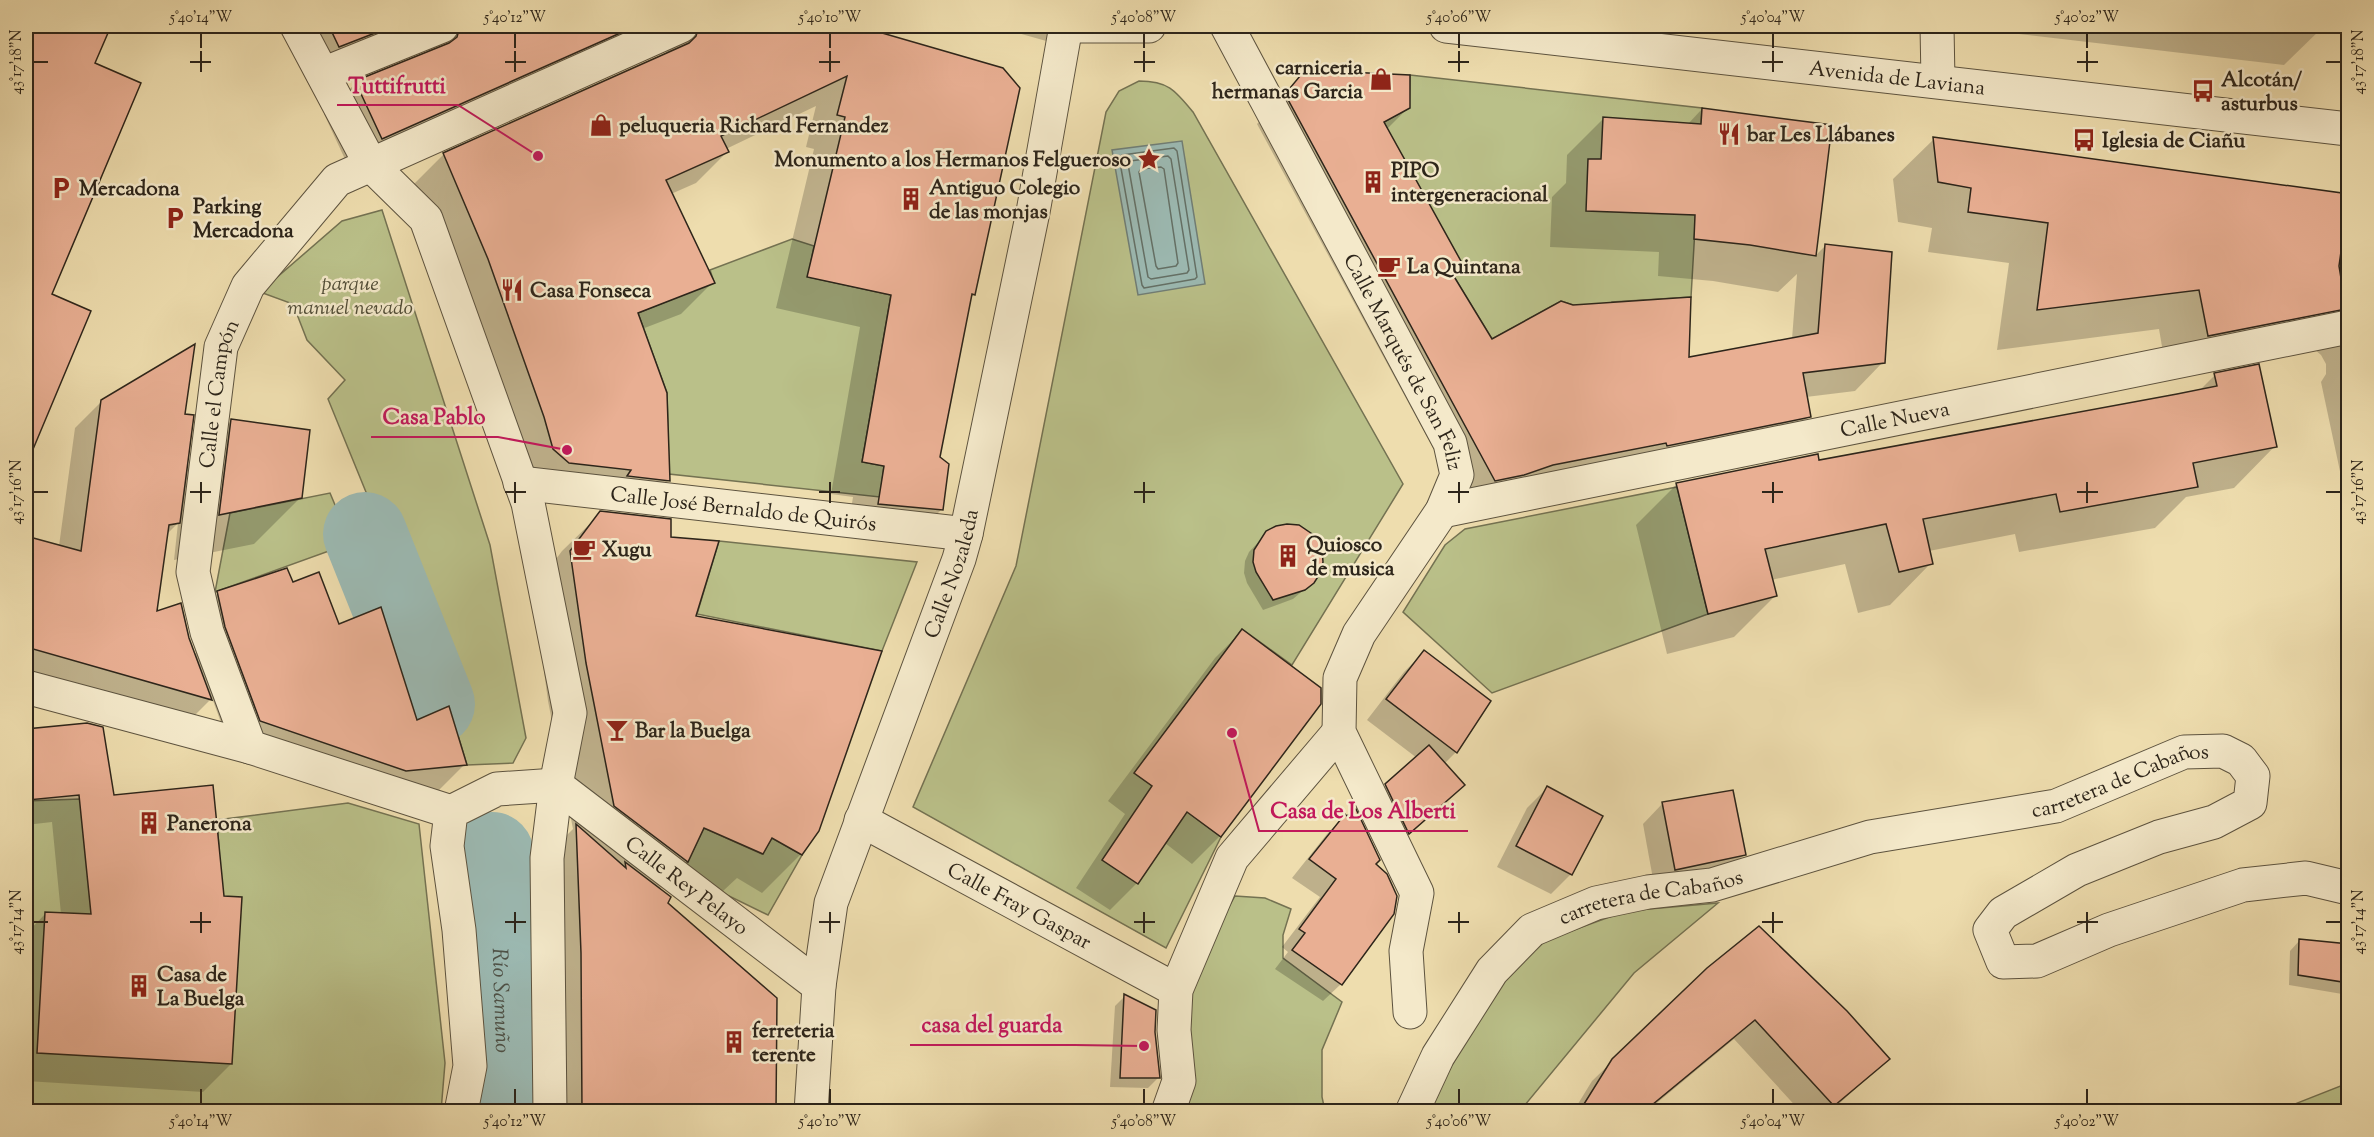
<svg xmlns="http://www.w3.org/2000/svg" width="2374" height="1137" viewBox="0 0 2374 1137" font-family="'Sorts Mill Goudy',serif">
  <rect width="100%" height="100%" fill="#eeddae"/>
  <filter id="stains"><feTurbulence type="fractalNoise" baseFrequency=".00333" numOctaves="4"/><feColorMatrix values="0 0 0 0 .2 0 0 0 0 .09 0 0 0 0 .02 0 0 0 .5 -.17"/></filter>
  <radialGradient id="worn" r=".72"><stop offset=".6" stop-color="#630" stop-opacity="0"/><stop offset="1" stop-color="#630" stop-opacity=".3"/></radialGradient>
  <g fill="#bac089" stroke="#747252" stroke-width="1.5">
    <polygon points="1410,75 1702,108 1691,297 1612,302 1613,318 1561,301 1492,339 1450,270 1384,122 1409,108"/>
    <path d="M 1139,81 C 1168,81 1175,90 1193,112 L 1403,484 L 1292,665 L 1242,629 L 1135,773 L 1221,837 L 1166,948 L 913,807 L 1016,566 L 1106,112 L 1119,91 Z"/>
    <polygon points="382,210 490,545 526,738 513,763 467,765 437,666 328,399 345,380 307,340 293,304 260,292 342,221"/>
    <polygon points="792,239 814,246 808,277 891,295 862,462 884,466 880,497 669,474 667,393 638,313 714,282 710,270"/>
    <polygon points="1677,487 1708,614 1492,693 1403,612 1445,545 1465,529"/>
    <polygon points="330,493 351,543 215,592 230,513"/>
    <polygon points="719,541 917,562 882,651 697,614"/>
    <polygon points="80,799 219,848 217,820 348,803 419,824 445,1063 441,1111 26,1112 26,801"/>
    <polygon points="704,828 762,854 772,838 802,855 768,915 682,873"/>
    <polygon points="1235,896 1265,898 1291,909 1283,935 1283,958 1342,1002 1322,1050 1322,1097 1325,1111 1181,1112 1191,988 1217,928"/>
    <polygon points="1718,903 1634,973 1520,1111 1425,1112 1498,985 1546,940 1626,911"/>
    <polygon points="2348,1083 2348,1111 2277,1111"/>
  </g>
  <polygon fill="#9cbab3" stroke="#707e76" stroke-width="1.5" points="1182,141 1205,284 1138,295 1112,150"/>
  <g fill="#0003">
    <polygon points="26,26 110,26 94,64 50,294 90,311 26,463"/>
    <polygon points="277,26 748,26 765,38 788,26 853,26 903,42 974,294 970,299 939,458 941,510 909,542 847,535 853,497 831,494 860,327 776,308 814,149 806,147 816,106 726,149 727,152 696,183 671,194 713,282 681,314 642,329 668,481 636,512 536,495 412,186 444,154 667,54 666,50 350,170 324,114 356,83 429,53 421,42 307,78"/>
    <polygon points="993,26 1075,26 1057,44"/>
    <polygon points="1737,26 1857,26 1853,30 1737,33"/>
    <polygon points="1950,26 2324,26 2284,65"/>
    <polygon points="1306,72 1408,108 1386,130 1460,262 1450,272 1492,341 1687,359 1792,339 1797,274 1778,292 1713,281 1658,276 1659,252 1550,247 1552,197 1566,183 1567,155 1604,118 1687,125 1702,109 1830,127 1815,256 1825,246 1883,362 1855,391 1806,397 1809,416 1781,445 1466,509 1257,124"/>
    <polygon points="1934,139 2348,194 2348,509 2321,382 2326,374 2326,364 2321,355 2314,349 2167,376 2159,329 1997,350 2009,263 1928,252 1932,228 1898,222 1893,179"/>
    <polygon points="2215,375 2275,446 2234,488 2186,497 2155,528 2019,552 2015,534 1929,551 1931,563 1890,605 1858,613 1845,564 1771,580 1775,596 1734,637 1667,654 1636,525 1677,484 1818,462 2199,391"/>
    <polygon points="102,401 183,415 186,467 231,421 301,497 254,544 174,560 178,523 166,535 155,614 188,639 194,654 196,653 188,622 218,593 292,584 338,626 416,722 465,764 436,793 231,750 212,698 184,726 26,681 26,538 59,546 75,428"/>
    <polygon points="601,513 670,538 694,617 818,830 801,854 762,893 737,878 723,891 677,871 659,889 775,1112 547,1112 542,860 573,829 548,701 533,590 562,551"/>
    <polygon points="1267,533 1313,582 1293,599 1263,610 1247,583 1244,573 1245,561 1249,552"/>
    <polygon points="1242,631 1319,703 1220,836 1192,864 1165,843 1137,883 1110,910 1076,888 1125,814 1108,801 1215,658"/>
    <polygon points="1424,652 1456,752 1444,764 1463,785 1389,853 1365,805 1417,758 1367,720 1404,672"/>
    <polygon points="26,730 112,797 231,1064 203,1092 26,1081 26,934 46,913 61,914 52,822 26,825"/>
    <polygon points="1547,788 1571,874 1551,894 1497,867 1527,808"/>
    <polygon points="1663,803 1744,855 1724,875 1655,890 1643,824"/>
    <polygon points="1345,816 1374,864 1341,984 1323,1001 1275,969 1288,952 1282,947 1320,897 1292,878 1327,834"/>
    <polygon points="2300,940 2348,945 2348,995 2289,985 2290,951"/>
    <polygon points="1708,969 1888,1059 1830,1112 1801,1112 1734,1039 1646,1112 1573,1112 1592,1081"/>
    <polygon points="1125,996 1154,1032 1158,1078 1148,1088 1110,1087 1115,1006"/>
  </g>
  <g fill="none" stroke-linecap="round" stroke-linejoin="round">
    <g stroke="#647066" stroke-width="1.5">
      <polygon points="1174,148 1177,151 1197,277 1195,279 1144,288 1142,285 1119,157 1122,155"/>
      <polygon points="1168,156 1171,159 1189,270 1187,273 1151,279 1148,277 1128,164 1130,161"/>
      <polygon points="1161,167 1164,169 1178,263 1176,266 1158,269 1156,266 1139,172 1141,169"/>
    </g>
    <g stroke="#9cbab3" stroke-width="84">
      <polyline points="365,534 433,704"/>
      <path id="s1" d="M 492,854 L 499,897 L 506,1112"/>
    </g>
  </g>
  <g fill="#e9af93" stroke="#2d251a" stroke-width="1.5">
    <polygon points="26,26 111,26 95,63 141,83 52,294 91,311 26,466"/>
    <polygon points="329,26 393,26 339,47"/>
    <polygon points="460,26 636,26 382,139 355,81 449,43 457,37"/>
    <polygon points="699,26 858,26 1003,68 1020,88 975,295 972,294 940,457 949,464 943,510 878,504 884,466 862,462 891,295 807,277 845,117 837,115 847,76 721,136 729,152 666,180 715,283 638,313 667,393 670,481 627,476 631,470 569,463 553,449 544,417 488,259 443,153 689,43 696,36"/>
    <polygon points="1305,70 1410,75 1410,108 1384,122 1462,263 1450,270 1492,339 1561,301 1573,305 1691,297 1689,357 1818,333 1825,244 1892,252 1885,363 1803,373 1811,417 1667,446 1666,443 1553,465 1524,475 1495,481 1285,94"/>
    <polygon points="1702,108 1832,125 1816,256 1750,245 1694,239 1695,215 1586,211 1588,159 1601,159 1603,117 1701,124"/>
    <polygon points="1933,137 2349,194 2339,266 2346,309 2208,336 2199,290 2037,310 2048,223 1968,212 1971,188 1938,182"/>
    <polygon points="195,344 185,414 194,415 180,523 169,525 157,611 181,603 189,638 212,700 26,647 26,536 81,551 101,400"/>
    <polygon points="2259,364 2277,447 2193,463 2198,487 2060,512 2056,494 1923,519 1933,564 1899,572 1886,524 1765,549 1777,596 1708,614 1676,483 1818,454 1819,460 2177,394 2217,386 2214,373"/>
    <polygon points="231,419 310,430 302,498 219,515"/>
    <polygon points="600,511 671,519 671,537 719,541 696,616 882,651 819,831 802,855 772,838 763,854 704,828 688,862 614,806 586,663 570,551"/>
    <polygon points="1287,524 1299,525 1318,538 1322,549 1323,562 1321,572 1314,583 1305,590 1273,600 1256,572 1253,562 1254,550 1266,531 1276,526"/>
    <polygon points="287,568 293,582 319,572 339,624 381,607 417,720 449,706 467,765 406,771 260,721 225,627 217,591"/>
    <polygon points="1242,629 1321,688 1321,704 1221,837 1187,812 1138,884 1102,860 1152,786 1134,773"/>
    <polygon points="1424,650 1491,701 1457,753 1386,699"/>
    <polygon points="87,723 103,727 114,795 213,785 224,896 242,897 232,1064 37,1053 45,912 91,914 79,795 28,800 26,729"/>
    <polygon points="1429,745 1465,785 1409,834 1385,784"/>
    <polygon points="1547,786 1603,816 1572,875 1516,846"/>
    <polygon points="1733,790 1746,855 1675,870 1662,802"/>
    <polygon points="1356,809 1380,860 1376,864 1387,874 1397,896 1394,914 1342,985 1292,950 1305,933 1299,929 1336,879 1309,859 1345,814 1347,816"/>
    <polygon points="576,824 626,868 625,862 671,897 668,903 777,998 776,1112 582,1112 581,953"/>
    <polygon points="1759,926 1847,1011 1890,1059 1834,1106 1755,1020 1652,1105 1648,1112 1579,1112 1612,1059 1707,968"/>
    <polygon points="2299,939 2349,944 2349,983 2298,975"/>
    <polygon points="1124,994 1156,1010 1155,1032 1160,1078 1120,1078"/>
  </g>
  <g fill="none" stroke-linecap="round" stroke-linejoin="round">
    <g stroke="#5d533f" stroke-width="35">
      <g id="minor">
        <polyline points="297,26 371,165 426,219 528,503 570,713 556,785 547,858 550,1112"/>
        <polyline points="1079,26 1149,26"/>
        <path id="s2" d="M 1227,26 L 1450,443 L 1457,475 L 1442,511 L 1359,634 L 1340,678 L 1339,732 L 1417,893 L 1406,951 L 1410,1012"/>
        <path id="s3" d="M 1446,26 L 2348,129"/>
        <polyline points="1937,26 1938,81"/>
        <polyline points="323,74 442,26"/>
        <path id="s4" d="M 520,483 L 966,534"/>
        <path id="s5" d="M 1442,511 L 2348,327"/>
        <polyline points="26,687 250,747"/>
        <path id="s6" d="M 556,785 L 819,986"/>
        <path id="s7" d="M 451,812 L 250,747 L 207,632 L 193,572 L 221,347 L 248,286 L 337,180 L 681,26"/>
        <path id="s8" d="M 861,820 L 1176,990"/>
        <polyline points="461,1112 470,1066 459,930 447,846 451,812 497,789 556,785"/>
        <path id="s9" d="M 811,1112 L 819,986 L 831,903 L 959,559 L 966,534 L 1033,212 L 1066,26"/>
        <polyline points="1168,1112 1179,1081 1174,1030 1176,990 1232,858 1339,732"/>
        <path id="s10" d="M 1412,1112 L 1438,1056 L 1492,971 L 1532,930 L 1596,903 L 1648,892 L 1712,885 L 1870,837 L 2056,806 L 2184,752 L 2223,751 L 2241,760 L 2253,776 L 2250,803 L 2214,822 L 2159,837 L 2077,870 L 2003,913 L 1990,930 L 2003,962 L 2037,961 L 2109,930 L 2243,885 L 2306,878 L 2348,888"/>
      </g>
    </g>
    <use href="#minor" stroke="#f4e9ca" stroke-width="33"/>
  </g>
  <path fill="none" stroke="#2d251a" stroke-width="2" d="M 201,33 L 201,48M 515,33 L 515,48M 830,33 L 830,48M 1144,33 L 1144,48M 1459,33 L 1459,48M 1773,33 L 1773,48M 2087,33 L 2087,48M 201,51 L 201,72M 515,51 L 515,72M 830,51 L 830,72M 1144,51 L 1144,72M 1459,51 L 1459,72M 1773,51 L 1773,72M 2087,51 L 2087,72M 33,62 L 48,62M 190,62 L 211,62M 505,62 L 526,62M 819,62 L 840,62M 1134,62 L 1155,62M 1448,62 L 1469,62M 1762,62 L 1783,62M 2077,62 L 2098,62M 2326,62 L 2341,62M 201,482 L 201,503M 515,482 L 515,503M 830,482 L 830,503M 1144,482 L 1144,503M 1459,482 L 1459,503M 1773,482 L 1773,503M 2087,482 L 2087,503M 33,492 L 48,492M 190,492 L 211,492M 505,492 L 526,492M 819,492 L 840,492M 1134,492 L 1155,492M 1448,492 L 1469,492M 1762,492 L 1783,492M 2077,492 L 2098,492M 2326,492 L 2341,492M 201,912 L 201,933M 515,912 L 515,933M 830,912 L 830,933M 1144,912 L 1144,933M 1459,912 L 1459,933M 1773,912 L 1773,933M 2087,912 L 2087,933M 33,922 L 48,922M 190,922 L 211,922M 505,922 L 526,922M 819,922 L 840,922M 1134,922 L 1155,922M 1448,922 L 1469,922M 1762,922 L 1783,922M 2077,922 L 2098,922M 2326,922 L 2341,922M 201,1089 L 201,1104M 515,1089 L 515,1104M 830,1089 L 830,1104M 1144,1089 L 1144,1104M 1459,1089 L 1459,1104M 1773,1089 L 1773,1104M 2087,1089 L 2087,1104"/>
  <defs>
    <g id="shop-bare" transform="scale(1.8)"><path d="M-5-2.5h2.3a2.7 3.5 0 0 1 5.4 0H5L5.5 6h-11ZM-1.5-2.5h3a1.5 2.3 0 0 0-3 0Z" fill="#8f2418" stroke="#f4e9ca" stroke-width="2.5" paint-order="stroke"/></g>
    <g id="bus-bare" transform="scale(1.8)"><path d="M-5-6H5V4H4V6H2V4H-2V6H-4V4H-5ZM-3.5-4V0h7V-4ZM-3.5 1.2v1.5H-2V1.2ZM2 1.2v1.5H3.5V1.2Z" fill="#8f2418" stroke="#f4e9ca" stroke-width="2.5" paint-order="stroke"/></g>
    <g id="restaurant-bare" transform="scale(1.8)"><path d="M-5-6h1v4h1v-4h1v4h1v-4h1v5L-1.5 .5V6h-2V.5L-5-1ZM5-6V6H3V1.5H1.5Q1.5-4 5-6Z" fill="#8f2418" stroke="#f4e9ca" stroke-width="2.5" paint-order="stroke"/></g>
    <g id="sight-bare" transform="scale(1.8)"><path d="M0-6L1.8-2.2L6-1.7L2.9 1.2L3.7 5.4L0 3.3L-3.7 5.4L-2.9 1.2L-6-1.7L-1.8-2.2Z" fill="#8f2418" stroke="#f4e9ca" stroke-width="2.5" paint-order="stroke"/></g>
    <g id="building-bare" transform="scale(1.8)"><path d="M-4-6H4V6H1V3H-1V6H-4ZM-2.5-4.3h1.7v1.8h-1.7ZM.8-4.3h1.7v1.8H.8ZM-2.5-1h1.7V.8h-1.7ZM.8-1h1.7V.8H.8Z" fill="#8f2418" stroke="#f4e9ca" stroke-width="2.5" paint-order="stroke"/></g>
    <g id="parking-bare" transform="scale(1.8)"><path d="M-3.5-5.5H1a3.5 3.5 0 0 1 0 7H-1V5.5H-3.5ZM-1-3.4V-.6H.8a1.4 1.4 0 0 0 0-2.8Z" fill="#8f2418" stroke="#f4e9ca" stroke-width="2.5" paint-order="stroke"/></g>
    <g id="cafe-bare" transform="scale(1.8)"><path d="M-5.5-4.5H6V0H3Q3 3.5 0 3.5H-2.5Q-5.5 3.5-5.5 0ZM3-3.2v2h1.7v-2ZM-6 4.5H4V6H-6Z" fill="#8f2418" stroke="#f4e9ca" stroke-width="2.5" paint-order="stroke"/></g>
    <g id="bar-bare" transform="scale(1.8)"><path d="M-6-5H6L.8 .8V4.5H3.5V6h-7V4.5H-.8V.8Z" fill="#8f2418" stroke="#f4e9ca" stroke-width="2.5" paint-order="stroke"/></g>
  </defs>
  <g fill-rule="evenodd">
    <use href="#shop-bare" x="1381" y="79"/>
    <use href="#bus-bare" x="2203" y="91"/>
    <use href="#shop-bare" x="601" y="125"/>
    <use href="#restaurant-bare" x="1729" y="134"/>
    <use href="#bus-bare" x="2084" y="140"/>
    <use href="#sight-bare" x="1149" y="159"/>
    <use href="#building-bare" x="1373" y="182"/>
    <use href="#parking-bare" x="61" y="188"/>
    <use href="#building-bare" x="911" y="199"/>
    <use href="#parking-bare" x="175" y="218"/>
    <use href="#cafe-bare" x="1389" y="266"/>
    <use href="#restaurant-bare" x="512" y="290"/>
    <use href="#cafe-bare" x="584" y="549"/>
    <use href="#building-bare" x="1288" y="556"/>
    <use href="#bar-bare" x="617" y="730"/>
    <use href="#building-bare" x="149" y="823"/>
    <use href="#building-bare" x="139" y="986"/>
    <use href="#building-bare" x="734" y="1042"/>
  </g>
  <g text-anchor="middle" stroke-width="5" stroke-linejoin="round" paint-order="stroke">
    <g font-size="21" font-weight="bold" fill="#2d251a" stroke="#f4e9ca" text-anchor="start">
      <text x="1363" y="74" text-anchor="end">carniceria<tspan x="1363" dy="24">hermanas Garcia</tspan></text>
      <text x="2221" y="86">Alcotán/<tspan x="2221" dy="24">asturbus</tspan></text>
      <text x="619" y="132">peluqueria Richard Fernandez</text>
      <text x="1747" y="141">bar Les Llábanes</text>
      <text x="2102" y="147">Iglesia de Ciañu</text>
      <text x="1131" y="166" text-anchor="end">Monumento a los Hermanos Felgueroso</text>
      <text x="1391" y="177">PIPO<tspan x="1391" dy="24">intergeneracional</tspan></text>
      <text x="929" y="194">Antiguo Colegio<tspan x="929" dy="24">de las monjas</tspan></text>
      <text x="79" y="195">Mercadona</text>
      <text x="193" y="213">Parking<tspan x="193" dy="24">Mercadona</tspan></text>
      <text x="1407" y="273">La Quintana</text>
      <text x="530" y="297">Casa Fonseca</text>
      <text x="1306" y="551">Quiosco<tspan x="1306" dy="24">de musica</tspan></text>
      <text x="602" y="556">Xugu</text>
      <text x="635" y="737">Bar la Buelga</text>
      <text x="167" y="830">Panerona</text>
      <text x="157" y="981">Casa de<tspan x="157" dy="24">La Buelga</tspan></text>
      <text x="752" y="1037">ferreteria<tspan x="752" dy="24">terente</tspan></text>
    </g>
    <g font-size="21" fill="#2d251a" stroke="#f4e9ca">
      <text dy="7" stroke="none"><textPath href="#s3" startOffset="454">Avenida de Laviana</textPath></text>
      <text dy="7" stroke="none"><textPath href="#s2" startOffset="380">Calle Marqués de San Feliz</textPath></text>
      <text dy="7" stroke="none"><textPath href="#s7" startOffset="576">Calle el Campón</textPath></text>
      <text dy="7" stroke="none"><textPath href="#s5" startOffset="462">Calle Nueva</textPath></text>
      <text dy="7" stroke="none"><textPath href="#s4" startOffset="225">Calle José Bernaldo de Quirós</textPath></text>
      <text dy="7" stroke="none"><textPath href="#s9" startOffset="561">Calle Nozaleda</textPath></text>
      <text dy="7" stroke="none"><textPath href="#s10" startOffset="830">carretera de Cabaños</textPath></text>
      <text dy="7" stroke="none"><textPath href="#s6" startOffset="165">Calle Rey Pelayo</textPath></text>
      <text dy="7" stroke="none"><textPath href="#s10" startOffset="344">carretera de Cabaños</textPath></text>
      <text dy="7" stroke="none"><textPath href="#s8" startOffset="180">Calle Fray Gaspar</textPath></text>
    </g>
    <g font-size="21" font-style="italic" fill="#504c36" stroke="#f4e9ca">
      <text x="350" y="290">parque<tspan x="350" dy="24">manuel nevado</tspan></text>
    </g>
    <g font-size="22" font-style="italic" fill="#4e5248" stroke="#f4e9ca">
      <text dy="8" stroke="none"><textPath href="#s1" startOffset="147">Río Samuño</textPath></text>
    </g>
  </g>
  <path fill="none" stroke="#c2185b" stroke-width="2" d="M538 156L458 105H337M567 450L498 437H371M1232 733L1259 831H1468M1144 1046L1075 1045H910"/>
  <g fill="#c2185b" stroke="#f4e9ca" stroke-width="2">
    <circle cx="538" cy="156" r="6"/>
    <circle cx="567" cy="450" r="6"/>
    <circle cx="1232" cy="733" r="6"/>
    <circle cx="1144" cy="1046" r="6"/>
  </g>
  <g font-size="22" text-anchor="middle" font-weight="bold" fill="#c2185b" stroke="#f4e9ca" stroke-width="5" stroke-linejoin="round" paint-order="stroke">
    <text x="397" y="93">Tuttifrutti</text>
    <text x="434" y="424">Casa Pablo</text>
    <text x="1363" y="818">Casa de Los Alberti</text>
    <text x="992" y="1032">casa del guarda</text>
  </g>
  <rect width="2374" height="1137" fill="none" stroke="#eeddae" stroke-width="66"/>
  <rect x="33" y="33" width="2308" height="1071" fill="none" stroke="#2d251a" stroke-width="2"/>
  <g font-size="15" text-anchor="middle" fill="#2d251a">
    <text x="201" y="22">5°40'14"W</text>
    <text x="515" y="22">5°40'12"W</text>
    <text x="830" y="22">5°40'10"W</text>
    <text x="1144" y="22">5°40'08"W</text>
    <text x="1459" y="22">5°40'06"W</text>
    <text x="1773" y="22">5°40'04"W</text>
    <text x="2087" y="22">5°40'02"W</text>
    <text transform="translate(16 62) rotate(-90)" y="5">43°17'18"N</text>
    <text transform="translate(2358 62) rotate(-90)" y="5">43°17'18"N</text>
    <text transform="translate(16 492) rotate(-90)" y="5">43°17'16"N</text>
    <text transform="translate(2358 492) rotate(-90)" y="5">43°17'16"N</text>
    <text transform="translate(16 922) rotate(-90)" y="5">43°17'14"N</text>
    <text transform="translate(2358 922) rotate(-90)" y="5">43°17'14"N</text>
    <text x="201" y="1126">5°40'14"W</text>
    <text x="515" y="1126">5°40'12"W</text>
    <text x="830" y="1126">5°40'10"W</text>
    <text x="1144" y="1126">5°40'08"W</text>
    <text x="1459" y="1126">5°40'06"W</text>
    <text x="1773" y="1126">5°40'04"W</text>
    <text x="2087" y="1126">5°40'02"W</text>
  </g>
  <rect width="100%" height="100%" filter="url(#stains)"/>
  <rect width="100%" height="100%" fill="url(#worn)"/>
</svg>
